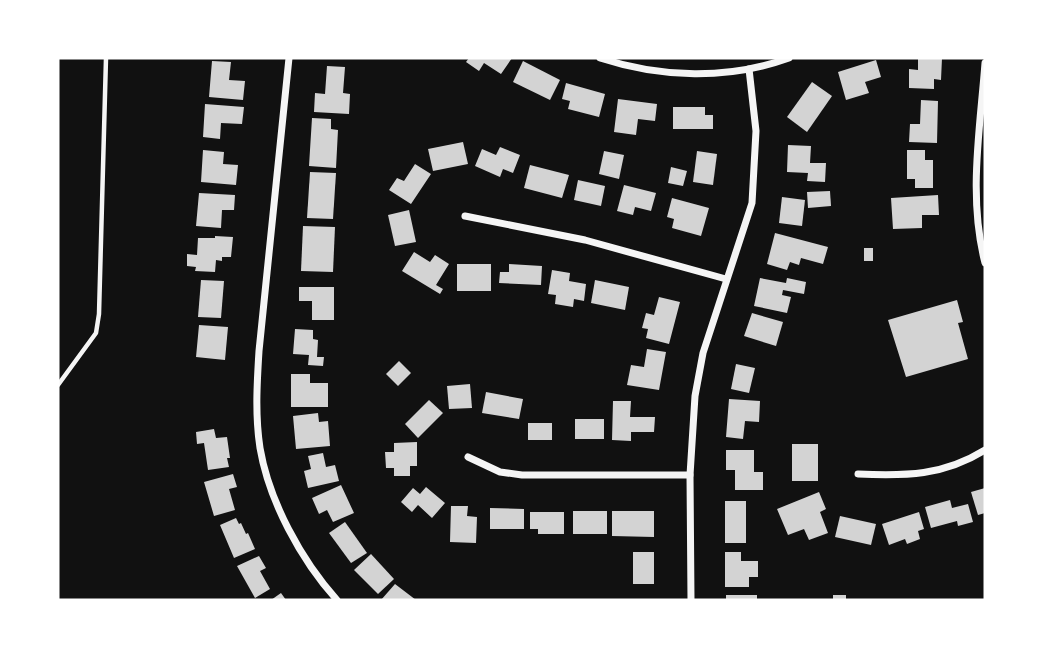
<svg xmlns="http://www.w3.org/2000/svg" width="1043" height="658" viewBox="0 0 1043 658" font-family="Cabin,sans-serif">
  <rect width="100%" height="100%" fill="#111"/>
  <g fill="#d3d3d3">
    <polygon points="469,58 512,58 501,74 484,63 479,71 466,62"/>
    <polygon points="918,58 942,58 941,80 934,79 934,89 909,88 909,69 918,70"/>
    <polygon points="876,60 881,77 865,82 869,93 846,100 838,72"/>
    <polygon points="212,61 231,62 229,80 245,81 243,100 209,97"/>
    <polygon points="523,61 560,80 550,100 513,82"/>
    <polygon points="327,66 345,67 343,93 350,94 349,114 314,112 315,93 325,94"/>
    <polygon points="812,82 832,96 807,132 787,117"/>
    <polygon points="566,83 605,94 599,117 568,109 570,101 562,99"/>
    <polygon points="618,99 657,104 655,121 638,119 636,135 614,132"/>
    <polygon points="921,100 938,101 937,143 909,142 910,124 920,124"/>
    <polygon points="205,104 244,107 242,124 221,123 220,139 203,137"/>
    <polygon points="673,107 705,107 705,115 713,115 713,129 673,129"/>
    <polygon points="312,118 331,119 331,129 338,130 336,168 309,166"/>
    <polygon points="463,142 468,164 433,171 428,149"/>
    <polygon points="788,145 811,146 810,163 826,163 825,182 807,181 808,173 787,172"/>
    <polygon points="500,147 520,155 513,173 503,169 500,177 475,166 482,149 496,155"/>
    <polygon points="203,150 224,152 223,164 238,165 236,185 201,182"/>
    <polygon points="907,150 925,150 925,160 933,160 933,188 915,188 915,179 907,179"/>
    <polygon points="604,151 624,155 619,179 599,174"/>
    <polygon points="697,151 717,154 713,185 693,182"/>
    <polygon points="415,164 431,174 411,204 389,190 397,178 404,181"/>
    <polygon points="530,165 569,175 562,198 524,188"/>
    <polygon points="671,167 687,171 683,186 668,183"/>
    <polygon points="310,172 336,173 333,219 307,218"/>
    <polygon points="578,180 605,186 601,206 574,200"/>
    <polygon points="624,185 656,193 651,211 635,207 633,215 617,211"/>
    <polygon points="830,191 831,206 808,208 807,192"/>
    <polygon points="199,193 235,195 234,210 222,210 221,228 196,226"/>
    <polygon points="938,195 939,215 922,215 922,228 893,229 891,198"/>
    <polygon points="782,197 805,200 802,226 779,223"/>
    <polygon points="672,198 709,208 701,236 672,228 674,219 667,217"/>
    <polygon points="409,210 416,242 395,246 388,215"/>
    <polygon points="303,226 335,227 333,272 301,271"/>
    <polygon points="775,233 828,247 823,264 801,258 799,265 790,262 787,270 767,264"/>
    <polygon points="215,236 233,237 231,257 222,257 222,261 216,260 215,272 195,271 196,267 187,266 187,254 197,255 198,238 215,238"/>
    <rect x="864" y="248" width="9" height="13"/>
    <polygon points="414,252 430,262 435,255 449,264 436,285 443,289 440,294 402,271"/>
    <rect x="457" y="264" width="34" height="27"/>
    <polygon points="509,264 542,266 541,285 499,283 500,272 509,272"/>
    <polygon points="552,270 570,273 569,281 586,284 584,301 574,299 573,307 555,304 556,295 548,294"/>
    <polygon points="760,278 786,283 787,278 806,282 804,294 783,290 782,295 791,297 787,313 754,306"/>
    <polygon points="201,280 224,281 221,318 198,317"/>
    <polygon points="595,280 629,287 625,310 591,303"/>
    <polygon points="299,287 334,287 334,320 312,320 312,301 299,301"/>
    <polygon points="659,297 680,302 669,344 646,338 648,329 642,328 646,313 654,315"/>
    <polygon points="957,300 963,322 958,323 968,359 906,377 888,320"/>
    <polygon points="752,313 783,322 776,346 744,336"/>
    <polygon points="199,325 228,327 225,360 196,357"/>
    <polygon points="295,329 313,330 313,339 318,340 317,357 324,357 323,366 308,365 309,355 293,354"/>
    <polygon points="647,349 666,352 659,390 627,385 631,365 644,367"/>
    <polygon points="399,361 411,373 398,386 386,374"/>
    <polygon points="736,364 755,368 749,393 731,389"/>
    <polygon points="291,374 310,374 310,383 328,383 328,407 291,407"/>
    <polygon points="470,384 472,408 449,409 447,386"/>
    <polygon points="486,392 523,399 519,419 482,413"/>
    <polygon points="729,399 760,401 759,422 745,421 743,439 726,437"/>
    <polygon points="429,400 443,413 418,438 405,424"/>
    <polygon points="613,401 631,401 630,417 655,417 654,432 631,432 631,441 612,440"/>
    <polygon points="318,413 319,422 328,421 330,446 296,449 293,416"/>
    <rect x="575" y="419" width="29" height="20"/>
    <rect x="528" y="423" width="24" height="17"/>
    <polygon points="214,429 216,438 227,437 230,458 227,458 229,467 208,470 204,443 197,444 196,432"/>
    <polygon points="417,442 417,466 410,466 410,476 394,476 394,468 386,468 385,452 394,452 394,443"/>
    <rect x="792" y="444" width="26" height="37"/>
    <polygon points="726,450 754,450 754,472 763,472 763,490 735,490 735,470 726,470"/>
    <polygon points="323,453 326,467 335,465 339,481 308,488 304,471 311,469 308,456"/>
    <polygon points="233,474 237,487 229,489 235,510 214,516 204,482"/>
    <polygon points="341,485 354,513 333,522 327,510 319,514 312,498"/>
    <polygon points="426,487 445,503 432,518 418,505 412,512 401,502 413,488 420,494"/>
    <polygon points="985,488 985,513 978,515 971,492"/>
    <polygon points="819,492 826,509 820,512 828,533 809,540 804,529 788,535 777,509"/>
    <polygon points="950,500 952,508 968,504 973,522 958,526 957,521 931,528 925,507"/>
    <rect x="725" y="501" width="21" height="42"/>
    <polygon points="451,506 468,506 467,516 477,517 476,543 450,542"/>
    <polygon points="490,508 524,509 524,529 490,529"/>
    <rect x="573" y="511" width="34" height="23"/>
    <polygon points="612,511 654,511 654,537 612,536"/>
    <polygon points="530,512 564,512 564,534 538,534 538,529 530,529"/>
    <polygon points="919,512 924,529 918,531 920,539 907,544 905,539 889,545 882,524"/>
    <polygon points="840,516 876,524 871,545 835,537"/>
    <polygon points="236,518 239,524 241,523 246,534 248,533 255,549 234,558 220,525"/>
    <polygon points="345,522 367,553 351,563 329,533"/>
    <rect x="633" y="552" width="21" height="32"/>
    <polygon points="725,552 741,552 741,561 758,561 758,577 749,577 749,587 725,587"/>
    <polygon points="371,554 394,579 378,594 354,570"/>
    <polygon points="259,556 266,568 260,571 270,589 255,598 237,566"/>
    <polygon points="395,584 416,600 381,600"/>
    <polygon points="281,593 286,600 271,600"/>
    <rect x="726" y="595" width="31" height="5"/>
    <rect x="833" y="595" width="13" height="5"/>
  </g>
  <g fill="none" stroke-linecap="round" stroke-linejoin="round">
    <polyline stroke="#f5f5f5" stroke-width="4.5" points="58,385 96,333 99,314 106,58"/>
    <g stroke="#f5f5f5" stroke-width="7">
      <path d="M 289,58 L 259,351 C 257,383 255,415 260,448 C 269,501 301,560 337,600"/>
      <path d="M 600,58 C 661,78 728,80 789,58"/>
      <path d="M 985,63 C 980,130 968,197 985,263"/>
      <polyline points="465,216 585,240 726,279"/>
      <polyline points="468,457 500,472 522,475 690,475"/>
      <path d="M 858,474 C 906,476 943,476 985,450"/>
      <polyline points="691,600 690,475 695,396 703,353 752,203 756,131 749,69"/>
    </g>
  </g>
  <rect width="1043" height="658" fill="none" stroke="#ffffff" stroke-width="119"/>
</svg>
